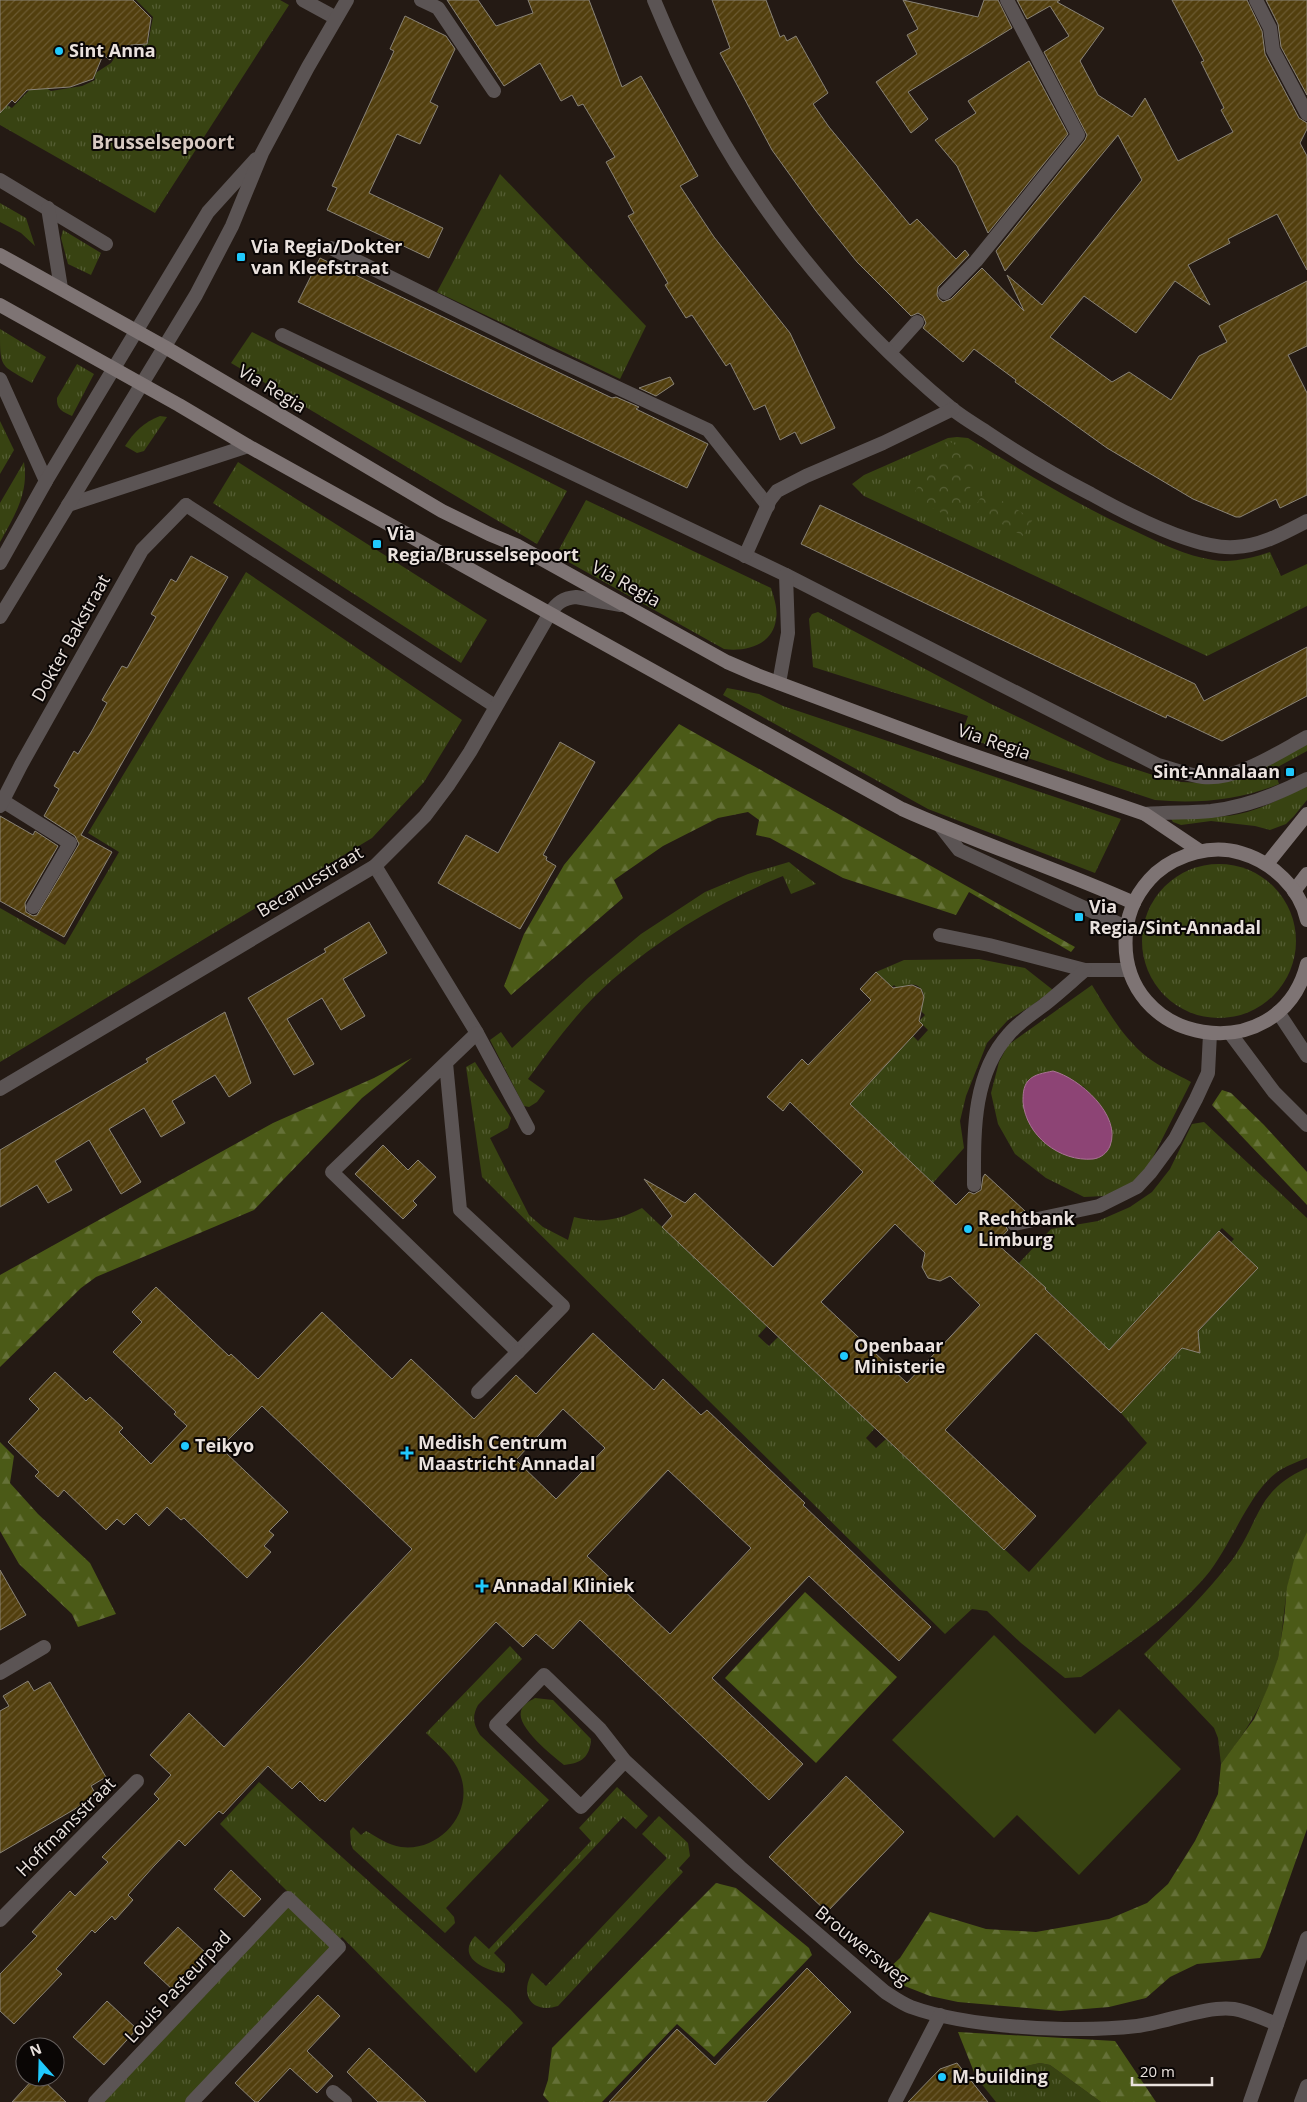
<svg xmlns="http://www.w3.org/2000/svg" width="1307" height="2102" viewBox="0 0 1307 2102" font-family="'Open Sans',sans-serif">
  <defs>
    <pattern id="grass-tufts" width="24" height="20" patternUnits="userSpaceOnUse" patternTransform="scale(1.25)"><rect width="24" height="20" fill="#384312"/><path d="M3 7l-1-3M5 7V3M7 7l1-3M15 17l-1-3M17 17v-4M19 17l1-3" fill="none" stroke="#555e34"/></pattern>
    <pattern id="forest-firs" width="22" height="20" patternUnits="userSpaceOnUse" patternTransform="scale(1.25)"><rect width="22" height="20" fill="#4b5a17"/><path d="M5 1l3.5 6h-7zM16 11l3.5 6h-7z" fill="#657138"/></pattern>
    <pattern id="park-crowns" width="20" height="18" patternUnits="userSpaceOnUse" patternTransform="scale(1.25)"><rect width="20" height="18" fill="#384312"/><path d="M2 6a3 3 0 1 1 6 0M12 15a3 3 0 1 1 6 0" fill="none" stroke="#555e34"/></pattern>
    <pattern id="building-hatch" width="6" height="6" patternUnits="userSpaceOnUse" patternTransform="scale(1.25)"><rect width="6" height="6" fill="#523f0e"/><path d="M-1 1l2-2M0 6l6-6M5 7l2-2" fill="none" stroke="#6b5a31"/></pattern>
  </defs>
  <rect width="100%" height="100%" fill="#241a14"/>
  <g fill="url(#grass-tufts)" fill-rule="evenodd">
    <polygon points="136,0 280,0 289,5 155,213 0,125 0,101 12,108 37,82 51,91 82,86 95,80 94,74 111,63 122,47 137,48 148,43 153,17"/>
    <polygon points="500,174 646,326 620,379 437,292"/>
    <polygon points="0,203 26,218 35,246 21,233 0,222"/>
    <polygon points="63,230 101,253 91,275 68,264 61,238"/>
    <path d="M 0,329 L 46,357 L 32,383 C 0,364 0,370 0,329 Z"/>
    <polygon points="252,332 567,491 537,544 231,363"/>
    <path d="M 77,364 L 94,374 L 72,416 C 63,412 56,409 57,398 Z"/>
    <path d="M 160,416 L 167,417 L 144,451 L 137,453 L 125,446 C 134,432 144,422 160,416 Z"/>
    <polygon points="0,421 14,450 0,474"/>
    <path d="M 957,437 L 968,438 C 1023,471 1077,505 1135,531 C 1160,543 1186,556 1213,560 C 1232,563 1252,558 1270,552 L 1281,576 L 1307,564 L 1307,606 L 1207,656 L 864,496 L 852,484 L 864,475 L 948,438 Z"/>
    <path d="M 24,462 C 29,493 15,515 0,542 L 0,503 Z"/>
    <polygon points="238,462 487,620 461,663 213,503"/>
    <path d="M 586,500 L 771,588 C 774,598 778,609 776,619 C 773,645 746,652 724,649 L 556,555 Z"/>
    <polygon points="246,572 462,720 424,782 372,838 0,1062 0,908 65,945 119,852 88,833"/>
    <path d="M 818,612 L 989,703 L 1080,747 L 1107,760 L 1156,776 L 1181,782 L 1205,783 L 1307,744 L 1307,751 L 1274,769 L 1279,784 C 1239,800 1198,804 1155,800 L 961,736 L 968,716 L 813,667 L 809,619 L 812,614 Z"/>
    <polygon points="727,688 759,694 783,706 1121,819 1095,873 928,809 723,695"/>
    <path d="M 1307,786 L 1307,800 L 1294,816 L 1286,824 L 1270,830 L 1255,826 L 1211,821 L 1181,825 L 1173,822 L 1169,816 C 1192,816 1216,819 1239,814 C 1263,809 1285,796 1307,786 Z"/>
    <path d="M 789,862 L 816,884 L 791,894 L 783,876 C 720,901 663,936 612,980 C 579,1009 553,1045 528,1079 L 545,1091 L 537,1102 L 529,1107 L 524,1106 L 490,1040 L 501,1032 L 512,1048 L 588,978 L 641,934 L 705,892 L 748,874 Z"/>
    <circle cx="1219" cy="941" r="77"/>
    <path d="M 979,959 L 1025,968 L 1053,990 L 1031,1006 L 1008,1020 L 987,1043 L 966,1096 L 960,1121 L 964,1148 L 933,1183 L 840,1094 L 864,1089 L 913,1036 L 918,1041 L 928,1030 L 919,1021 L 925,1015 L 918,1008 C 934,992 913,975 900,991 L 894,985 L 892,987 L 876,972 L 904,960 Z"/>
    <path d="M 1092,985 C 1107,1010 1124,1039 1147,1057 C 1160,1067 1177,1074 1191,1082 L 1151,1161 L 1137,1180 L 1120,1191 L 1104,1196 L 1084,1197 L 1046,1178 L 1015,1154 L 998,1124 L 991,1093 L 999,1062 L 1008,1045 ZM 1083,1086 L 1102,1109 L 1111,1124 L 1026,1118 L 1023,1092 Z"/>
    <path d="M 475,1062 L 511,1118 L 508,1128 L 490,1138 L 529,1215 L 543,1227 L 568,1240 L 574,1217 C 601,1224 619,1220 642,1208 L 767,1326 L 758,1336 L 769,1346 L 778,1337 L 875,1428 L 866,1438 L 876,1448 L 886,1439 L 1029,1572 L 1147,1443 L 1121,1413 L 1183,1347 L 1197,1346 L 1199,1339 L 1196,1334 L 1257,1268 L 1231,1242 L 1234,1239 L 1222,1228 L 1203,1249 L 1204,1250 L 1109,1350 L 1019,1263 L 1051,1229 L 1098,1221 L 1130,1207 L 1152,1192 L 1170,1169 L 1192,1124 L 1204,1122 L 1307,1218 L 1307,1458 C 1297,1462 1285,1466 1276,1473 C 1248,1494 1230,1548 1206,1576 C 1173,1615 1123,1648 1081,1677 L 1065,1678 L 1021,1643 L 987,1611 L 972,1609 L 945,1634 L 482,1177 L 466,1067 Z"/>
    <path d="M 1307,1468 C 1307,1480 1307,1525 1307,1533 C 1299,1553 1292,1564 1288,1586 C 1283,1610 1283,1634 1278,1658 C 1268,1698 1246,1732 1221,1764 L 1218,1738 L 1214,1728 L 1144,1654 C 1175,1624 1206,1594 1232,1560 C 1261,1520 1255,1491 1307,1468 Z"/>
    <path d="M 510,1646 L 522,1659 L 478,1705 C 472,1716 473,1724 480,1735 L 549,1800 L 446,1908 L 454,1917 L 455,1923 L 445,1933 L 353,1849 L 351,1844 L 350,1831 L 353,1827 L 361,1835 L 366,1831 C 377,1837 388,1845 401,1847 C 440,1852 475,1812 460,1774 C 454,1757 438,1745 426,1733 Z"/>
    <path d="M 535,1698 L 553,1700 L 591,1739 C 590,1757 582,1763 564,1765 C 553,1756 516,1727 521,1711 C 523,1704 530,1701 535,1698 Z"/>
    <polygon points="259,1782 510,2009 523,2023 476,2073 342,1937 185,2102 101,2102 294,1898 220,1824"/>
    <path d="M 617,1787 L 648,1816 L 636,1829 L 623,1817 L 494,1953 L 505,1964 L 505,1971 L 503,1973 C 484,1970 456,1957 475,1936 L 489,1949 L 591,1841 L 579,1828 Z"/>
    <path d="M 659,1816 L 688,1843 L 690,1856 L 679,1868 L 683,1872 L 558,2006 C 533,2014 519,1996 532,1973 L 546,1986 L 667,1858 L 642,1834 Z"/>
    <polygon points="1040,2063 1050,2065 1101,2102 996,2102 976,2077"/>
  </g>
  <g fill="url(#forest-firs)">
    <polygon points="679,724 1075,947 1071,952 969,892 956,915 843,878 770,838 756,835 759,820 748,812 718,818 663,846 614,880 623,898 511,995 504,986 524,934 564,865"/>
    <polygon points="412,1058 362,1098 254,1210 96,1277 81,1288 0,1367 0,1275 273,1123 374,1078"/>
    <polygon points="1222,1090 1231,1093 1264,1125 1307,1172 1307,1205 1212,1105"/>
    <polygon points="0,1442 14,1456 10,1483 38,1514 90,1563 116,1614 78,1627 72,1614 19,1564 0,1531"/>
    <polygon points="1307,1532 1307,1829 1265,1948 1260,1958 1197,1964 1170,1977 1146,1998 1109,2007 1060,2011 958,2002 930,1996 902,1985 885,1972 900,1958 930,1912 986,1929 1036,1932 1109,1919 1147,1903 1168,1884 1195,1841 1218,1794 1221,1764 1254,1719 1268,1687 1278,1658 1284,1620 1287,1587 1294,1560"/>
    <polygon points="805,1592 897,1677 816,1763 725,1678"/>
    <polygon points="716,1883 736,1888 809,1948 812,1955 714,2057 677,2024 602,2102 549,2102 543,2095 548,2080 552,2048"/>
    <polygon points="958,2032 1115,2041 1156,2102 1101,2102 1050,2065 1040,2063 976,2077"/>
  </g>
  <g fill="url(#park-crowns)">
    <polygon points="947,440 985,463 952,518 911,498"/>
    <polygon points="985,491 1033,519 1023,536 974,508"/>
  </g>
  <polygon fill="#384312" points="994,1635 1095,1734 1119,1709 1181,1769 1079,1875 1017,1815 994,1838 892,1740"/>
  <path fill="#8d4475" stroke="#a97394" d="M 1053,1071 C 1079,1078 1122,1115 1110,1146 C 1107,1153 1101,1158 1093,1159 C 1060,1162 1026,1136 1023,1102 C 1023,1095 1023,1087 1028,1081 C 1034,1074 1044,1073 1053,1071 Z"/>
  <g fill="url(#building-hatch)" stroke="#898377" fill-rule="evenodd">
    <polygon points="0,0 133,0 151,18 147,44 131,45 117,55 115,54 110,60 103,55 93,79 70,87 27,90 15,103 12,100 0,113"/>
    <polygon points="447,0 478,0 496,26 533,13 528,0 589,0 622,87 641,76 698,176 680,186 714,237 790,333 835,428 801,444 795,432 780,440 765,405 754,410 730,363 726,366 692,315 686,318 665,285 668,283 628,216 634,213 606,162 615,157 583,104 578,106 572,95 561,101 540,63 504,86"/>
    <polygon points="712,0 766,0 780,37 784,35 787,41 796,36 828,93 813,104 829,127 910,225 917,219 956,259 965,250 969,255 938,287 937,295 939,299 943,302 951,299 982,268 1024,311 1007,275 1042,305 1142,180 1118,135 1005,271 996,251 1085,140 1087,135 1044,52 1069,36 1050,6 1027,19 1017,0 1060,0 1057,2 1104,28 1080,61 1098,95 1132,117 1145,98 1178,161 1233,132 1221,110 1224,108 1201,62 1204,61 1172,0 1247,0 1262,31 1265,54 1299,118 1307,123 1307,129 1300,143 1307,156 1307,270 1277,214 1228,239 1230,243 1188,265 1210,305 1175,281 1136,333 1084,296 1050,337 1112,382 1129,372 1171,400 1199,356 1227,342 1219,326 1307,281 1307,346 1288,355 1307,393 1307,495 1280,508 1276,499 1240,517 1236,517 1193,499 1107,448 1015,382 1016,380 974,349 963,362 923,328 926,323 923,316 918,313 911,316 857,262 816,211 772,150 720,53 730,48"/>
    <polygon points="903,0 978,17 984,0 998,0 1012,28 908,92 928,119 911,133 876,82 917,54 907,35 918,29"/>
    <polygon points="1266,0 1307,0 1307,95 1281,47 1278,24"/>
    <polygon points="405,16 446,36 455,49 430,102 438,106 420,144 397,134 369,193 443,228 429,258 327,210 337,188 332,186 394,51 390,49"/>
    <polygon points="1029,61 1068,134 988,233 957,166 935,140 976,113 968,101"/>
    <polygon points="320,258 612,398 616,397 639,407 636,409 708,444 687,488 298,302"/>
    <polygon points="670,377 674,384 656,396 639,388"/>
    <polygon points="820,505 1195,684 1204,701 1307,647 1307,696 1222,741 1167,715 1166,718 801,544"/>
    <polygon points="191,556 228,577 81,835 112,852 64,937 0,901 0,816 33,835 35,831 58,846 25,903 26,912 33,916 37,915 79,844 75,836 44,816 59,789 54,786 74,751 78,754 93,729 107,703 102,700 122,666 127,668 156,617 151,614 171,579 176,582"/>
    <polygon points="560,742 595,762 543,855 547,857 546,860 556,866 520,929 438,883 466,835 498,853"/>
    <polygon points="369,922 387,953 343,979 365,1016 341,1030 322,998 287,1019 314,1064 294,1075 248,998 326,952 324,949"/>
    <path d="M 876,972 L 893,988 L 912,985 L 921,989 L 924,997 L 919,1021 L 923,1025 L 850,1104 L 956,1205 L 969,1192 L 974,1194 L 981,1190 L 983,1177 L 985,1174 L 1025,1211 L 1008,1218 L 1005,1225 L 1008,1230 L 996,1243 L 1046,1288 L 1045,1289 L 1109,1350 L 1219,1231 L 1258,1268 L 1198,1331 L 1200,1353 L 1182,1348 L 1121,1413 L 1036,1333 L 945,1430 L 1036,1516 L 1004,1550 L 662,1227 L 672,1216 L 644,1179 L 685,1203 L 695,1193 L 773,1267 L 863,1172 L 790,1102 L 783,1111 L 767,1097 L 802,1059 L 808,1065 L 871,1000 L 860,989 ZM 895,1224 L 925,1253 L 922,1267 L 928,1278 L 940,1281 L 950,1276 L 980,1305 L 907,1383 L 821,1302 Z"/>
    <polygon points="225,1012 251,1083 229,1097 215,1075 172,1101 185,1123 161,1137 144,1108 109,1129 141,1182 121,1194 89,1140 55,1161 72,1190 48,1203 37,1185 0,1207 0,1150 148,1062 146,1059"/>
    <polygon points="383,1145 408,1170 418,1160 436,1177 413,1201 417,1205 403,1219 355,1174"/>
    <path d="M 156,1287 L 229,1356 L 231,1354 L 258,1379 L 322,1312 L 392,1379 L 411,1359 L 474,1419 L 516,1375 L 536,1394 L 593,1333 L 654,1390 L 663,1379 L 701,1415 L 707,1410 L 805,1503 L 803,1505 L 931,1627 L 899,1661 L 809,1576 L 712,1678 L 803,1764 L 769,1800 L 580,1620 L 553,1649 L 536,1634 L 523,1647 L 496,1622 L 325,1802 L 322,1799 L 320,1801 L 300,1781 L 292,1789 L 268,1766 L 223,1814 L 219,1811 L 185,1846 L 179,1840 L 154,1866 L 128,1895 L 133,1900 L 115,1920 L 112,1916 L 95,1933 L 92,1930 L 56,1969 L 62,1974 L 14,2024 L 0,2011 L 0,1974 L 37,1936 L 32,1932 L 70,1891 L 75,1896 L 108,1862 L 102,1857 L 159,1799 L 154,1794 L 171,1775 L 150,1755 L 189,1713 L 224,1747 L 412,1549 L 262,1406 L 223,1445 L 228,1450 L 225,1452 L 288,1512 L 269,1531 L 274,1535 L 264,1546 L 271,1552 L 247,1578 L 184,1518 L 181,1520 L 167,1507 L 149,1526 L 136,1513 L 124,1525 L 117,1519 L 106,1530 L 64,1490 L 58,1497 L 35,1476 L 39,1472 L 8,1442 L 39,1409 L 29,1399 L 55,1372 L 86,1401 L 90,1397 L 123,1428 L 119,1432 L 151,1464 L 187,1426 L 174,1414 L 176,1412 L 113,1352 L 142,1322 L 132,1312 ZM 563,1409 L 605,1448 L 556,1499 L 516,1460 ZM 668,1470 L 751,1548 L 670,1634 L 587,1556 Z"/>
    <polygon points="0,1570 26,1615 0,1630"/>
    <polygon points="28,1681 34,1691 50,1682 106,1777 91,1786 97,1796 0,1853 0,1711 9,1706 3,1696"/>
    <polygon points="846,1776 904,1832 827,1912 769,1857"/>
    <polygon points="231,1870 261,1899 244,1917 214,1889"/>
    <polygon points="178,1927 208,1955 174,1991 144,1963"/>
    <polygon points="807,1968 851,2012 766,2102 609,2102 677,2029 715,2065"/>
    <polygon points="318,1995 340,2016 307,2051 333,2076 317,2093 290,2068 258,2102 255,2102 235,2083"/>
    <polygon points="107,2001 137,2029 104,2065 73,2037"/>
    <polygon points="369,2048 402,2079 426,2102 378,2102 347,2072"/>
    <polygon points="957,2063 988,2102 908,2102 940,2069"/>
    <polygon points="35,2077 40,2077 66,2102 12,2102"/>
  </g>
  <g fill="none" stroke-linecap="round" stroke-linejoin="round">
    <g stroke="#5b5454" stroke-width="14">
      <polyline points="421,0 438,8 494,91"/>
      <polyline points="331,248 543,353 708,430 768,506"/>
      <polyline points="945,293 976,261 1078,135 1007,0"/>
      <polyline points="890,352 917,322"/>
      <polyline points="68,505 248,446"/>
      <polyline points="3,801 70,843 33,907"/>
      <polyline points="0,806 21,765 142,550 186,505"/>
      <path d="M 1145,814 C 1167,812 1189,813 1211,811 C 1246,807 1276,795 1307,779"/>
      <polyline points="941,827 959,850 1126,927"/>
      <polyline points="375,866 477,1033 528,1128"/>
      <polyline points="940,935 989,945 1085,970 1129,970"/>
      <polyline points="446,1063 460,1210 563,1306 518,1352 332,1172 477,1033"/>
      <path d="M 974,1185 C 974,1133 972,1075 1009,1034 C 1019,1022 1032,1014 1044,1005 C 1058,994 1071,982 1085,970"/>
      <polyline points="1014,1224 1099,1206 1137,1187 1150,1173 1175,1139 1196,1099 1208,1073 1210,1034"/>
      <polyline points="478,1392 518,1352"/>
      <path d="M 625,1761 L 581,1807 L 496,1725 L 544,1675 L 600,1729 L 625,1761 L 740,1867 L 885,1992 C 893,1997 901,2003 911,2007 C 969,2028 1075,2033 1137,2026 C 1164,2023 1208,2005 1234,2009 C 1248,2011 1263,2019 1277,2024"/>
      <polyline points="333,2092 345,2102"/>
      <polyline points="895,2102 940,2015"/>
    </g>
    <g stroke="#5b5454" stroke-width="14">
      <polyline points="303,0 336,18"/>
      <polyline points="95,2102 288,1898 339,1947 192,2102"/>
    </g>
    <g stroke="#5b5454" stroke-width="14">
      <path d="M 654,0 C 680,63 710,125 748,182 C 803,266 874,344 951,408 C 962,417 974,424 985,431 C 1019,454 1054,475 1091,494 C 1127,514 1195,550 1235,547 C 1261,546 1284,533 1307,521"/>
      <polyline points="1256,0 1270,28 1273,50 1307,114"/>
      <polyline points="0,180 106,244"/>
      <polyline points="48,208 61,288"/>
      <path d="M 282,335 L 786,575 L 1158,765 C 1173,769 1188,775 1203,777 C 1236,781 1279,752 1307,737"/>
      <polyline points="186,505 495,706"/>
      <polyline points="745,556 770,500 777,491 806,476 883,443 953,409"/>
      <polyline points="779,683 788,633 786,575"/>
      <path d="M 0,1089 L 375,866 L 425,816 L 449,784 L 470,752 L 550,613 C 557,603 563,598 576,597 L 621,605"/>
      <polyline points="0,1673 44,1647"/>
      <polyline points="0,1920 137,1781"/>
      <polyline points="1250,2102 1307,1938"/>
      <polyline points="1301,2102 1307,2086"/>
    </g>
    <g stroke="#5b5454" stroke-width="14">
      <polyline points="0,379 46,481"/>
      <polyline points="0,563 46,481 208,212 256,159"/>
      <polyline points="0,617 196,295 232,226 262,153 308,67 347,0"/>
      <polyline points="1278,1012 1307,1056"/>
      <polyline points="1230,1033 1274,1092 1307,1125"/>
    </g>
    <g stroke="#7e7474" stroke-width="14">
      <polyline points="0,255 165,347 442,511 489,534 518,546 727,662 757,675 955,749 1145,814 1200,851"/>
      <path d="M 0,305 L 179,405 L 248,446 L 902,809 C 978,843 1058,869 1134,903"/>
      <polyline points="1267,864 1307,814"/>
      <polyline points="1294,891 1307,874"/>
      <path d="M 1307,920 C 1300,888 1272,862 1241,853 C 1212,844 1178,854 1156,873 C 1139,889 1128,910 1126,933 C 1116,1046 1280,1073 1307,964"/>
    </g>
  </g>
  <g fill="#20c9fd" stroke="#0a0605" stroke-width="2">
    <circle cx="59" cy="51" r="5"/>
    <rect x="236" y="252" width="10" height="10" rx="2.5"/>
    <rect x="372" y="539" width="10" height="10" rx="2.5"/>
    <rect x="1285" y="767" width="10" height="10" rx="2.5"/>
    <rect x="1074" y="912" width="10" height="10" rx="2.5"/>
    <circle cx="968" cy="1229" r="5"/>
    <circle cx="844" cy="1356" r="5"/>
    <circle cx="185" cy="1446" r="5"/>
    <path d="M404.5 1445.5h5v5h5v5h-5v5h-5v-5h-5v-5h5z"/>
    <path d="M479.5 1578.5h5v5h5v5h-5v5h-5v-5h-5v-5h5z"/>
    <circle cx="942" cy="2077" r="5"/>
  </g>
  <g text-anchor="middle" stroke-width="4" stroke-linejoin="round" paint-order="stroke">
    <g font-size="18" font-weight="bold" fill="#eae2de" stroke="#0a0605" text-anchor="start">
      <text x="69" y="57">Sint Anna</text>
      <text x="251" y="253">Via Regia/Dokter<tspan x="251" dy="21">van Kleefstraat</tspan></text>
      <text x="387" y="540">Via<tspan x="387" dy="21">Regia/Brusselsepoort</tspan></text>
      <text x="1280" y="778" text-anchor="end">Sint-Annalaan</text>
      <text x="1089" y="913">Via<tspan x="1089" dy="21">Regia/Sint-Annadal</tspan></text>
      <text x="978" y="1225">Rechtbank<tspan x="978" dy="21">Limburg</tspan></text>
      <text x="854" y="1352">Openbaar<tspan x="854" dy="21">Ministerie</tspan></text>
      <text x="418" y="1449">Medish Centrum<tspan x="418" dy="21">Maastricht Annadal</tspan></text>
      <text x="195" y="1452">Teikyo</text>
      <text x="493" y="1592">Annadal Kliniek</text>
      <text x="952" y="2083">M-building</text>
    </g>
    <g font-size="18" fill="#eae2de" stroke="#0a0605">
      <text transform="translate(272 389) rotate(31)" y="6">Via Regia</text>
      <text transform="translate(626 584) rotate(29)" y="6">Via Regia</text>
      <text transform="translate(71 638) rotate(-61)" y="6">Dokter Bakstraat</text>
      <text transform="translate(994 742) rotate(19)" y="6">Via Regia</text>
      <text transform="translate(310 882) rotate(-31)" y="6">Becanusstraat</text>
      <text transform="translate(66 1827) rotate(-45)" y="6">Hoffmansstraat</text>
      <text transform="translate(862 1946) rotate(39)" y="6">Brouwersweg</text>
      <text transform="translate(178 1987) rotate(-47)" y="6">Louis Pasteurpad</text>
    </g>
    <g font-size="19" font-weight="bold" fill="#d8cac2" stroke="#0a0605">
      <text x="163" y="149">Brusselsepoort</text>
    </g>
  </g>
  <g transform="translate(40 2062) rotate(340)"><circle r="24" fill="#0a0605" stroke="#645e5c"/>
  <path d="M0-4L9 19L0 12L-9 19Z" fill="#20c9fd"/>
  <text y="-8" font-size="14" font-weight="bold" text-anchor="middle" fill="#eae2de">N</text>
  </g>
  <path d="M1132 2077v8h80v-8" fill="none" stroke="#eae2de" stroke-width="2.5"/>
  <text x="1140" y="2077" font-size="15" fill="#eae2de" stroke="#0a0605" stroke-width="4" paint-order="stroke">20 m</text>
</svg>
